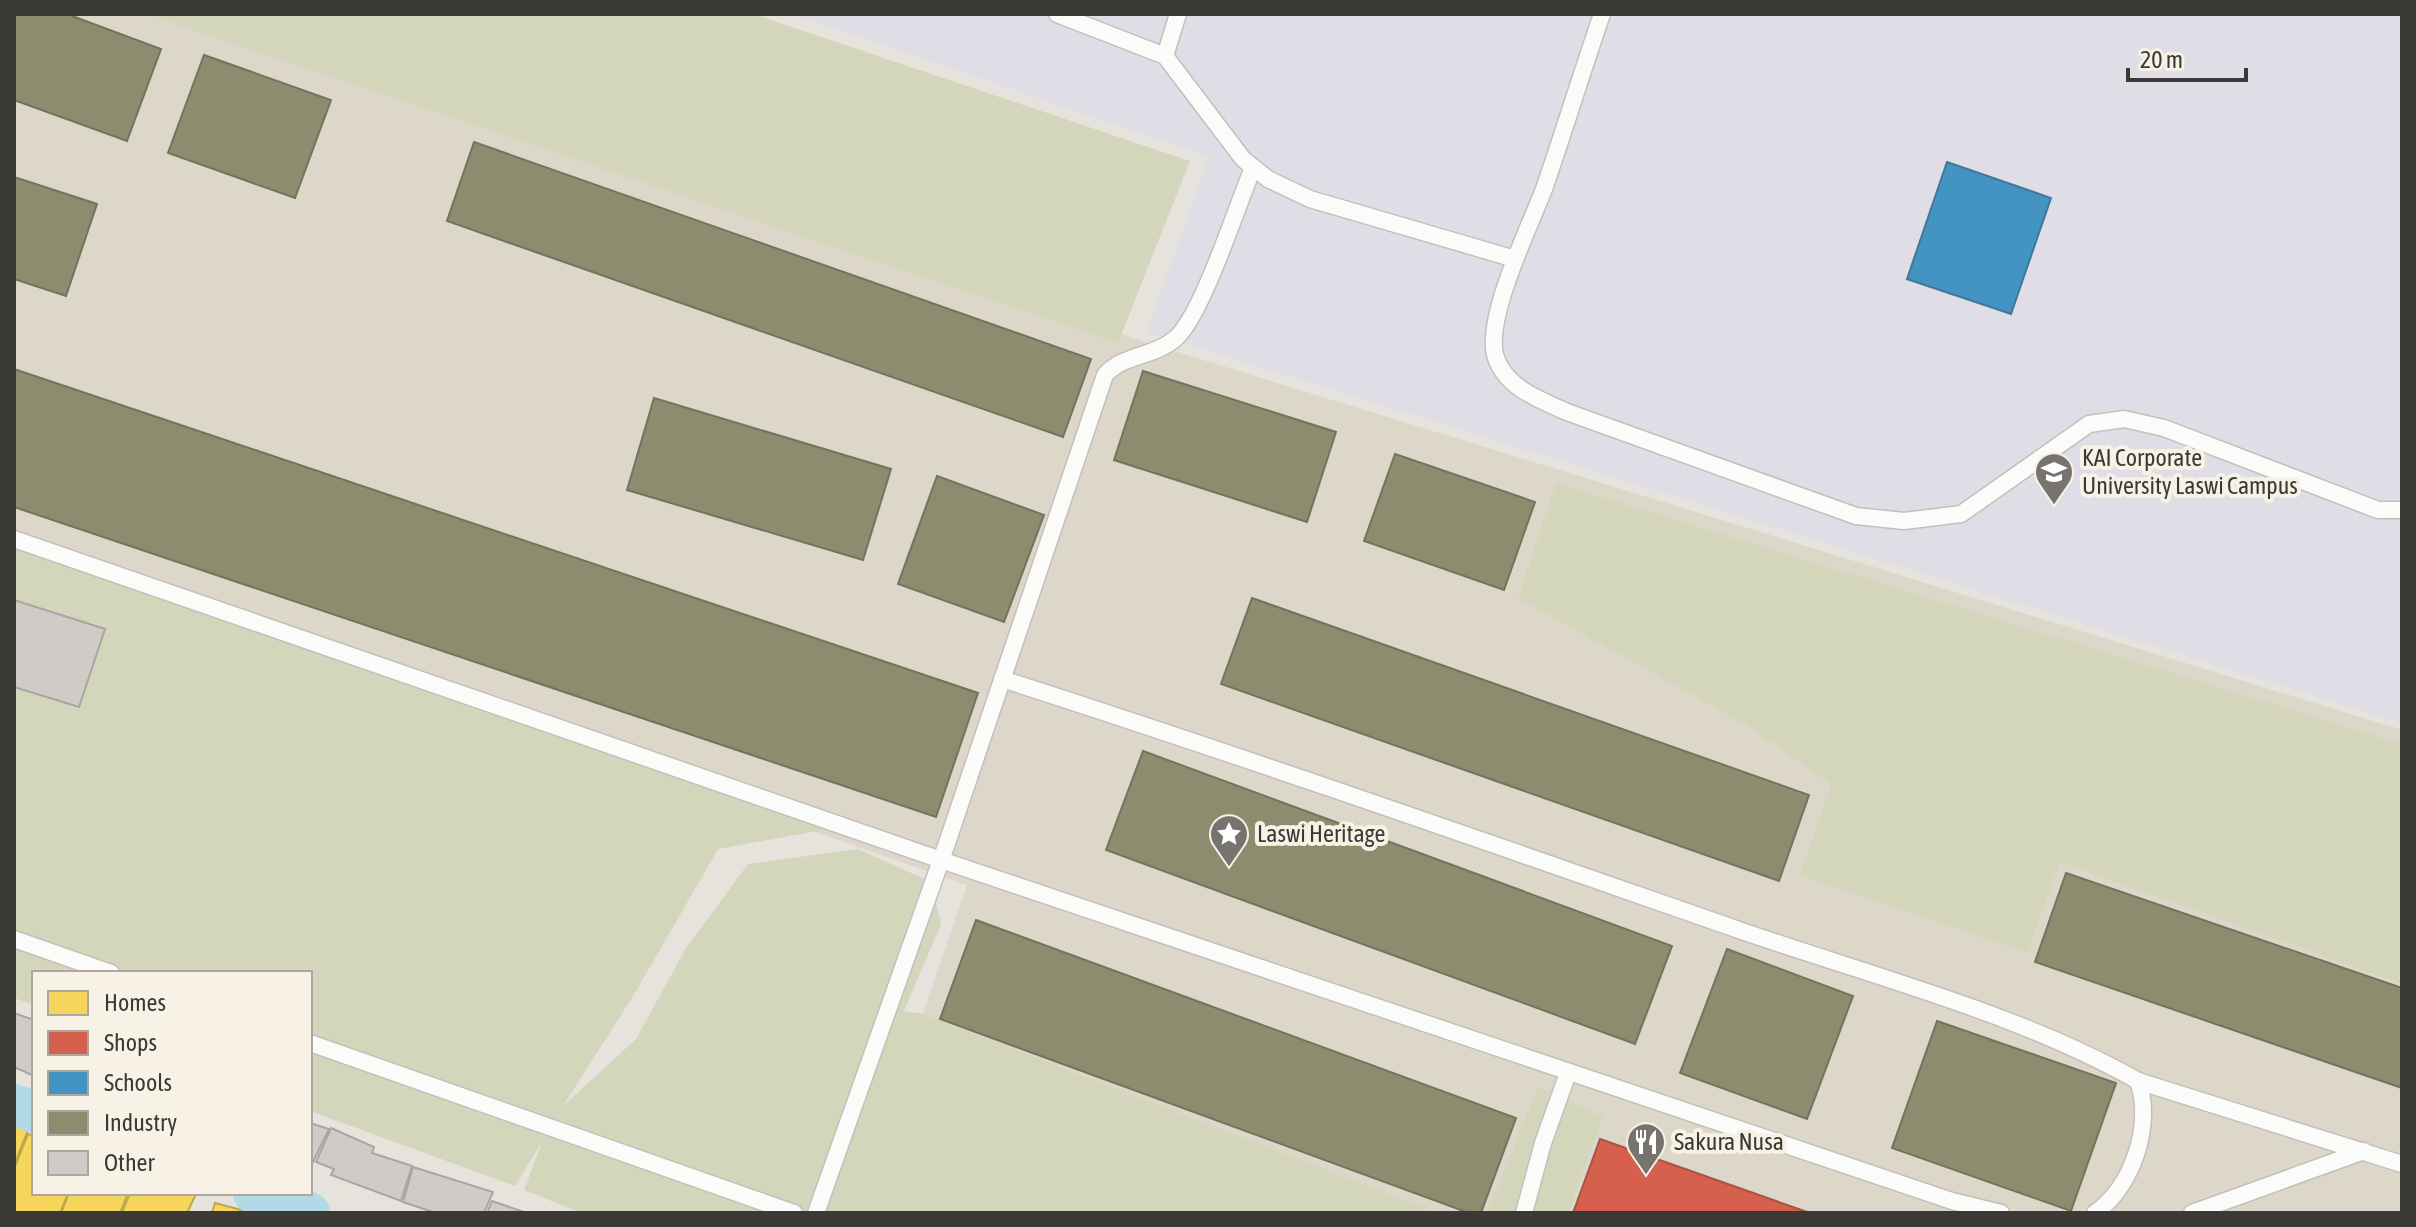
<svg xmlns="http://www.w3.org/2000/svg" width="2416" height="1227" viewBox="0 0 2416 1227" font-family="'Asap Condensed',sans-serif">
  <rect width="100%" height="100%" fill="#e6e3dc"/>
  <polygon fill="#ddd7ca" points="14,14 144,14 1148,343 2402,730 2402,1213 1314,1213 903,1072 967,885 14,551"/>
  <polygon fill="#dfdde6" points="790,14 2402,14 2402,723 1147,332 1209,156"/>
  <g fill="#d4d6bc">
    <polygon points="145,14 753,14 1190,161 1118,343"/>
    <polygon points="1556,483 2402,744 2402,984 2060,862 2027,953 1800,875 1831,784 1746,725 1518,598"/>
    <polygon points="14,544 731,796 835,828 718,849 635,993 563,1106 636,1039 686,948 748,864 858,849 931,882 941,924 904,1011 923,1014 1438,1213 581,1213 524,1190 543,1140 515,1186 310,1111 310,973 34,973 34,1005 14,998"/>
    <polygon points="1538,1087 1603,1117 1568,1213 1487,1213"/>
  </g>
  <g fill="#f6d55c" stroke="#bea650" stroke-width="2">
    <polygon points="14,1119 30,1125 14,1165"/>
    <polygon points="28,1134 34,1136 34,1193 68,1193 60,1213 14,1213 14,1169"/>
    <polygon points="69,1193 128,1193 120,1213 61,1213"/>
    <polygon points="130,1193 194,1193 196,1194 187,1213 122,1213"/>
    <polygon points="258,1202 285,1213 254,1213"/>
    <polygon points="215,1203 253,1213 212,1213"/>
  </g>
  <polygon fill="#d6604d" stroke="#a85446" stroke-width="2" points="1600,1139 1810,1213 1573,1213"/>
  <polygon fill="#4393c3" stroke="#417898" stroke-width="2" points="1947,162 2051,198 2011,314 1907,279"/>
  <g fill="#8c8c6e" stroke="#74735d" stroke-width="2">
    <polygon points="14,14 67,14 161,49 127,141 14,100"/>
    <polygon points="204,55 331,100 295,198 168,153"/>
    <polygon points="474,142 1091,359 1063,437 447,221"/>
    <polygon points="14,177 97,204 66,296 14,279"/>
    <polygon points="14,369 978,693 936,817 14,507"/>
    <polygon points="1143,371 1336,432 1307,522 1114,460"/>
    <polygon points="654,398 891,469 863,560 627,490"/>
    <polygon points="1395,454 1535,502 1504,590 1364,541"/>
    <polygon points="937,476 1044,515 1004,622 898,584"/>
    <polygon points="1252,598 1809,795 1779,881 1221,684"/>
    <polygon points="1143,751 1672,946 1635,1044 1106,850"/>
    <polygon points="2066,873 2402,988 2402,1088 2035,962"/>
    <polygon points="976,920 1516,1118 1481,1213 1469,1213 940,1019"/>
    <polygon points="1727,949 1853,996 1807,1119 1680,1073"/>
    <polygon points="1937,1021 2116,1083 2071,1211 1892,1148"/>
  </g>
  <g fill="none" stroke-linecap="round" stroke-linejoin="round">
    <g stroke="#b4d9e6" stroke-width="42">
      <polyline points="14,1105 34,1112"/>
      <polyline points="254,1193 309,1213"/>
    </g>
  </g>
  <g fill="#cfccc7" stroke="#a9a6a2" stroke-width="2">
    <polygon points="14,600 105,629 79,707 14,687"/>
    <polygon points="14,1013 34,1020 34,1076 14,1067"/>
    <polygon points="310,1123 329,1129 311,1166 310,1166"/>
    <polygon points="331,1128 374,1147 372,1153 412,1166 401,1201 331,1175 334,1169 316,1162"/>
    <polygon points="413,1167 493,1192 484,1213 436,1213 403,1202"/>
    <polygon points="492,1201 527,1213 487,1213"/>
  </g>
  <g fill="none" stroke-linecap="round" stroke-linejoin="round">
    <g stroke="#c3c0bb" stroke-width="19">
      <g id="lane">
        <polyline points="1057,14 1165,56 1243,159 1268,179 1310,199 1515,259"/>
        <path d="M 1602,14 C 1582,72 1564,131 1544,189 C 1530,226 1483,321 1496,358 C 1507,389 1541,400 1567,412 L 1856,516 L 1904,521 L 1961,514 L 2089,424 L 2124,419 L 2164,428 L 2378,510 L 2402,510"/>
        <polyline points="1165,56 1178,14"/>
        <polyline points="14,539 941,860 1952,1201 2001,1213"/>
        <path d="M 1002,679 C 1248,758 1492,844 1736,929 C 1865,974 2021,1014 2138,1081 C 2153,1125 2133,1186 2095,1213"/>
        <polyline points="14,939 111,973"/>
        <polyline points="310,1043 794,1213"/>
        <polyline points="2138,1081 2402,1164"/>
        <path d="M 816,1213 L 946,846 L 1105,375 C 1123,354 1155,357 1176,338 C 1203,313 1236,208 1253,168"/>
        <polyline points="1524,1213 1543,1143 1568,1073"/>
        <polyline points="2192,1213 2364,1151"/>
      </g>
    </g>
    <use href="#lane" stroke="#fbfbfa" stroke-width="16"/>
  </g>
  <defs>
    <g id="university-pin" transform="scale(2)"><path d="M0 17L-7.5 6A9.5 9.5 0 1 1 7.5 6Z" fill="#77746f" stroke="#f7f1e6"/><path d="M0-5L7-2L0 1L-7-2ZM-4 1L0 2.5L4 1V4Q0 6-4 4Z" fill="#fff"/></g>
    <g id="sight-pin" transform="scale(2)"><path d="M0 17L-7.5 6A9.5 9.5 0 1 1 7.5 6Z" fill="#77746f" stroke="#f7f1e6"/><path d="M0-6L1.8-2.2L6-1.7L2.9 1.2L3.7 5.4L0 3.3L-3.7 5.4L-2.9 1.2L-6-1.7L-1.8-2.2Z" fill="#fff"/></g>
    <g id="restaurant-pin" transform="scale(2)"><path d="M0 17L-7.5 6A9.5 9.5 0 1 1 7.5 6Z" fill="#77746f" stroke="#f7f1e6"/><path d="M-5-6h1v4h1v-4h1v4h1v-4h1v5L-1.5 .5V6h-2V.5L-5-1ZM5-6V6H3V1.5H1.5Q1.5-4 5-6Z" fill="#fff"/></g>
  </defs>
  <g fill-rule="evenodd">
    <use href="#university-pin" x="2054" y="472"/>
    <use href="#sight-pin" x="1229" y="834"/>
    <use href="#restaurant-pin" x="1646" y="1142"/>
  </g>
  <g text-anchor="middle" stroke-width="8" stroke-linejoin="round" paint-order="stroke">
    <g font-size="24" fill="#3b3935" stroke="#f7f1e6" text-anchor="start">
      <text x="2082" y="466">KAI Corporate<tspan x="2082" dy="28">University Laswi Campus</tspan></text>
      <text x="1257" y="842">Laswi Heritage</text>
      <text x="1674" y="1150">Sakura Nusa</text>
    </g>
  </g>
  <rect width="2416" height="1227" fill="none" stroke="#3b3935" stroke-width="32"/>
  <rect x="32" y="971" width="280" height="224" fill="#f7f1e6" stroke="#aca79f" stroke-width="2"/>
  <rect x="48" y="991" width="40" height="24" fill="#f6d55c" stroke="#aca79f" stroke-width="2"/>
  <text x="104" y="1011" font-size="24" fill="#3b3935">Homes</text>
  <rect x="48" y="1031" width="40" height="24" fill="#d6604d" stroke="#aca79f" stroke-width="2"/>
  <text x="104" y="1051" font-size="24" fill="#3b3935">Shops</text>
  <rect x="48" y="1071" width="40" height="24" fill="#4393c3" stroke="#aca79f" stroke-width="2"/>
  <text x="104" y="1091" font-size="24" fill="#3b3935">Schools</text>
  <rect x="48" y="1111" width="40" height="24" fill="#8c8c6e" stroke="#aca79f" stroke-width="2"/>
  <text x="104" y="1131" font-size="24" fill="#3b3935">Industry</text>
  <rect x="48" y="1151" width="40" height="24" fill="#cfccc7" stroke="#aca79f" stroke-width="2"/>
  <text x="104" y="1171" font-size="24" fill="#3b3935">Other</text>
  <path d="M2128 68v12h118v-12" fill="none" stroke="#3b3935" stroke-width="4"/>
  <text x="2140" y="68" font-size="24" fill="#3b3935" stroke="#f7f1e6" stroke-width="6" paint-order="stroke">20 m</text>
</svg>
